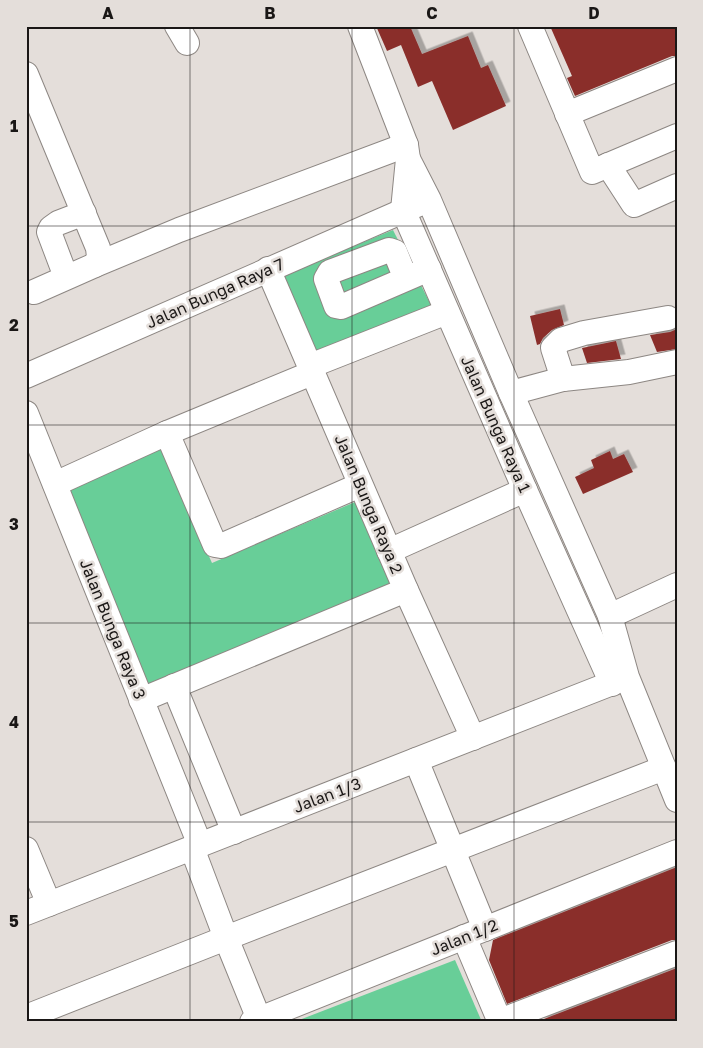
<svg xmlns="http://www.w3.org/2000/svg" width="703" height="1048" viewBox="0 0 703 1048" font-family="'Golos Text',sans-serif">
  <defs>
    <filter id="shadow"><feDropShadow dx="4.5" dy="-4.5" stdDeviation="0" flood-color="#0004"/></filter>
  </defs>
  <rect width="100%" height="100%" fill="#e4deda"/>
  <g fill="#68ce98">
    <polygon points="393,230 432,307 315,355 283,275"/>
    <polygon points="161,449 212,563 355,502 391,583 146,687 67,490"/>
    <polygon points="455,960 482,1022 294,1022"/>
  </g>
  <g fill="#8a2f2c" filter="url(#shadow)">
    <polygon points="376,26 410,26 422,54 468,36 481,68 488,65 506,106 453,130 432,81 418,87 401,45 387,51"/>
    <polygon points="550,26 677,26 677,56 672,56 575,96 567,78 572,76"/>
    <polygon points="560,309 564,325 552,330 543,338 540,344 537,345 530,316"/>
    <polygon points="677,329 677,349 657,352 650,335 670,332"/>
    <polygon points="616,341 621,359 587,363 582,348"/>
    <polygon points="610,451 613,459 624,454 633,472 583,494 575,477 594,468 591,460"/>
    <polygon points="677,867 677,940 672,940 507,1004 489,960 493,940"/>
    <polygon points="677,968 677,1022 536,1022"/>
  </g>
  <g fill="none" stroke-linecap="round" stroke-linejoin="round">
    <g stroke="#8d8783" stroke-width="26">
      <g id="minor">
        <polyline points="177,26 187,43"/>
        <polyline points="360,26 406,145 408,159 403,210 525,490 612,684"/>
        <polyline points="530,26 592,172 677,136"/>
        <polyline points="26,74 98,248 99,257 95,265 34,292"/>
        <polyline points="567,114 677,69"/>
        <polyline points="408,159 429,200 511,393 610,616 627,677 677,800"/>
        <polyline points="608,165 634,205 677,186"/>
        <polyline points="95,265 179,230 406,145"/>
        <polyline points="268,269 406,590 473,738"/>
        <polyline points="66,277 49,232 51,228 58,223 84,213"/>
        <polyline points="406,279 395,252 389,250 330,272 326,279 336,306 341,307 429,269"/>
        <polyline points="310,366 447,312"/>
        <polyline points="26,376 419,204"/>
        <polyline points="563,379 553,348 561,340 584,333 668,318"/>
        <polyline points="511,393 563,379 629,372 677,362"/>
        <polyline points="26,413 200,845"/>
        <polyline points="167,433 215,545 221,546 360,485"/>
        <polyline points="55,484 167,433 312,373"/>
        <polyline points="389,551 525,490"/>
        <polyline points="610,616 677,585"/>
        <polyline points="174,686 234,832"/>
        <polyline points="141,700 406,590"/>
        <polyline points="416,760 485,929"/>
        <polyline points="192,848 226,938 259,1019"/>
        <polyline points="26,849 49,904"/>
        <polyline points="26,913 625,678"/>
        <polyline points="464,937 500,1022"/>
        <polyline points="26,1017 226,938 664,768"/>
        <polyline points="500,1021 677,953"/>
        <polyline points="252,1022 677,852"/>
      </g>
    </g>
    <use href="#minor" stroke="#fff" stroke-width="24"/>
  </g>
  <path fill="none" stroke="#1a1716" stroke-width="1" stroke-opacity="0.55" d="M 190,26 L 190,1022M 352,26 L 352,1022M 514,26 L 514,1022M 26,226 L 677,226M 26,425 L 677,425M 26,623 L 677,623M 26,822 L 677,822"/>
  <g text-anchor="middle" stroke-width="5" stroke-linejoin="round" paint-order="stroke">
    <g font-size="16" fill="#1a1716" stroke="#e4deda">
      <text transform="translate(215 293) rotate(-24)" y="6">Jalan Bunga Raya 7</text>
      <text transform="translate(496 424) rotate(66)" y="6">Jalan Bunga Raya 1</text>
      <text transform="translate(369 504) rotate(67)" y="6">Jalan Bunga Raya 2</text>
      <text transform="translate(113 629) rotate(68)" y="6">Jalan Bunga Raya 3</text>
      <text transform="translate(327 795) rotate(-21)" y="6">Jalan 1/3</text>
      <text transform="translate(464 937) rotate(-22)" y="6">Jalan 1/2</text>
    </g>
  </g>
  <rect width="703" height="1048" fill="none" stroke="#e4deda" stroke-width="55"/>
  <rect x="28" y="28" width="648" height="992" fill="none" stroke="#1a1716" stroke-width="2"/>
  <g font-size="16" text-anchor="middle" font-weight="bold" fill="#1a1716">
    <text x="108" y="19">A</text>
    <text x="270" y="19">B</text>
    <text x="432" y="19">C</text>
    <text x="594" y="19">D</text>
    <text x="14" y="132">1</text>
    <text x="14" y="331">2</text>
    <text x="14" y="530">3</text>
    <text x="14" y="728">4</text>
    <text x="14" y="927">5</text>
  </g>
</svg>
